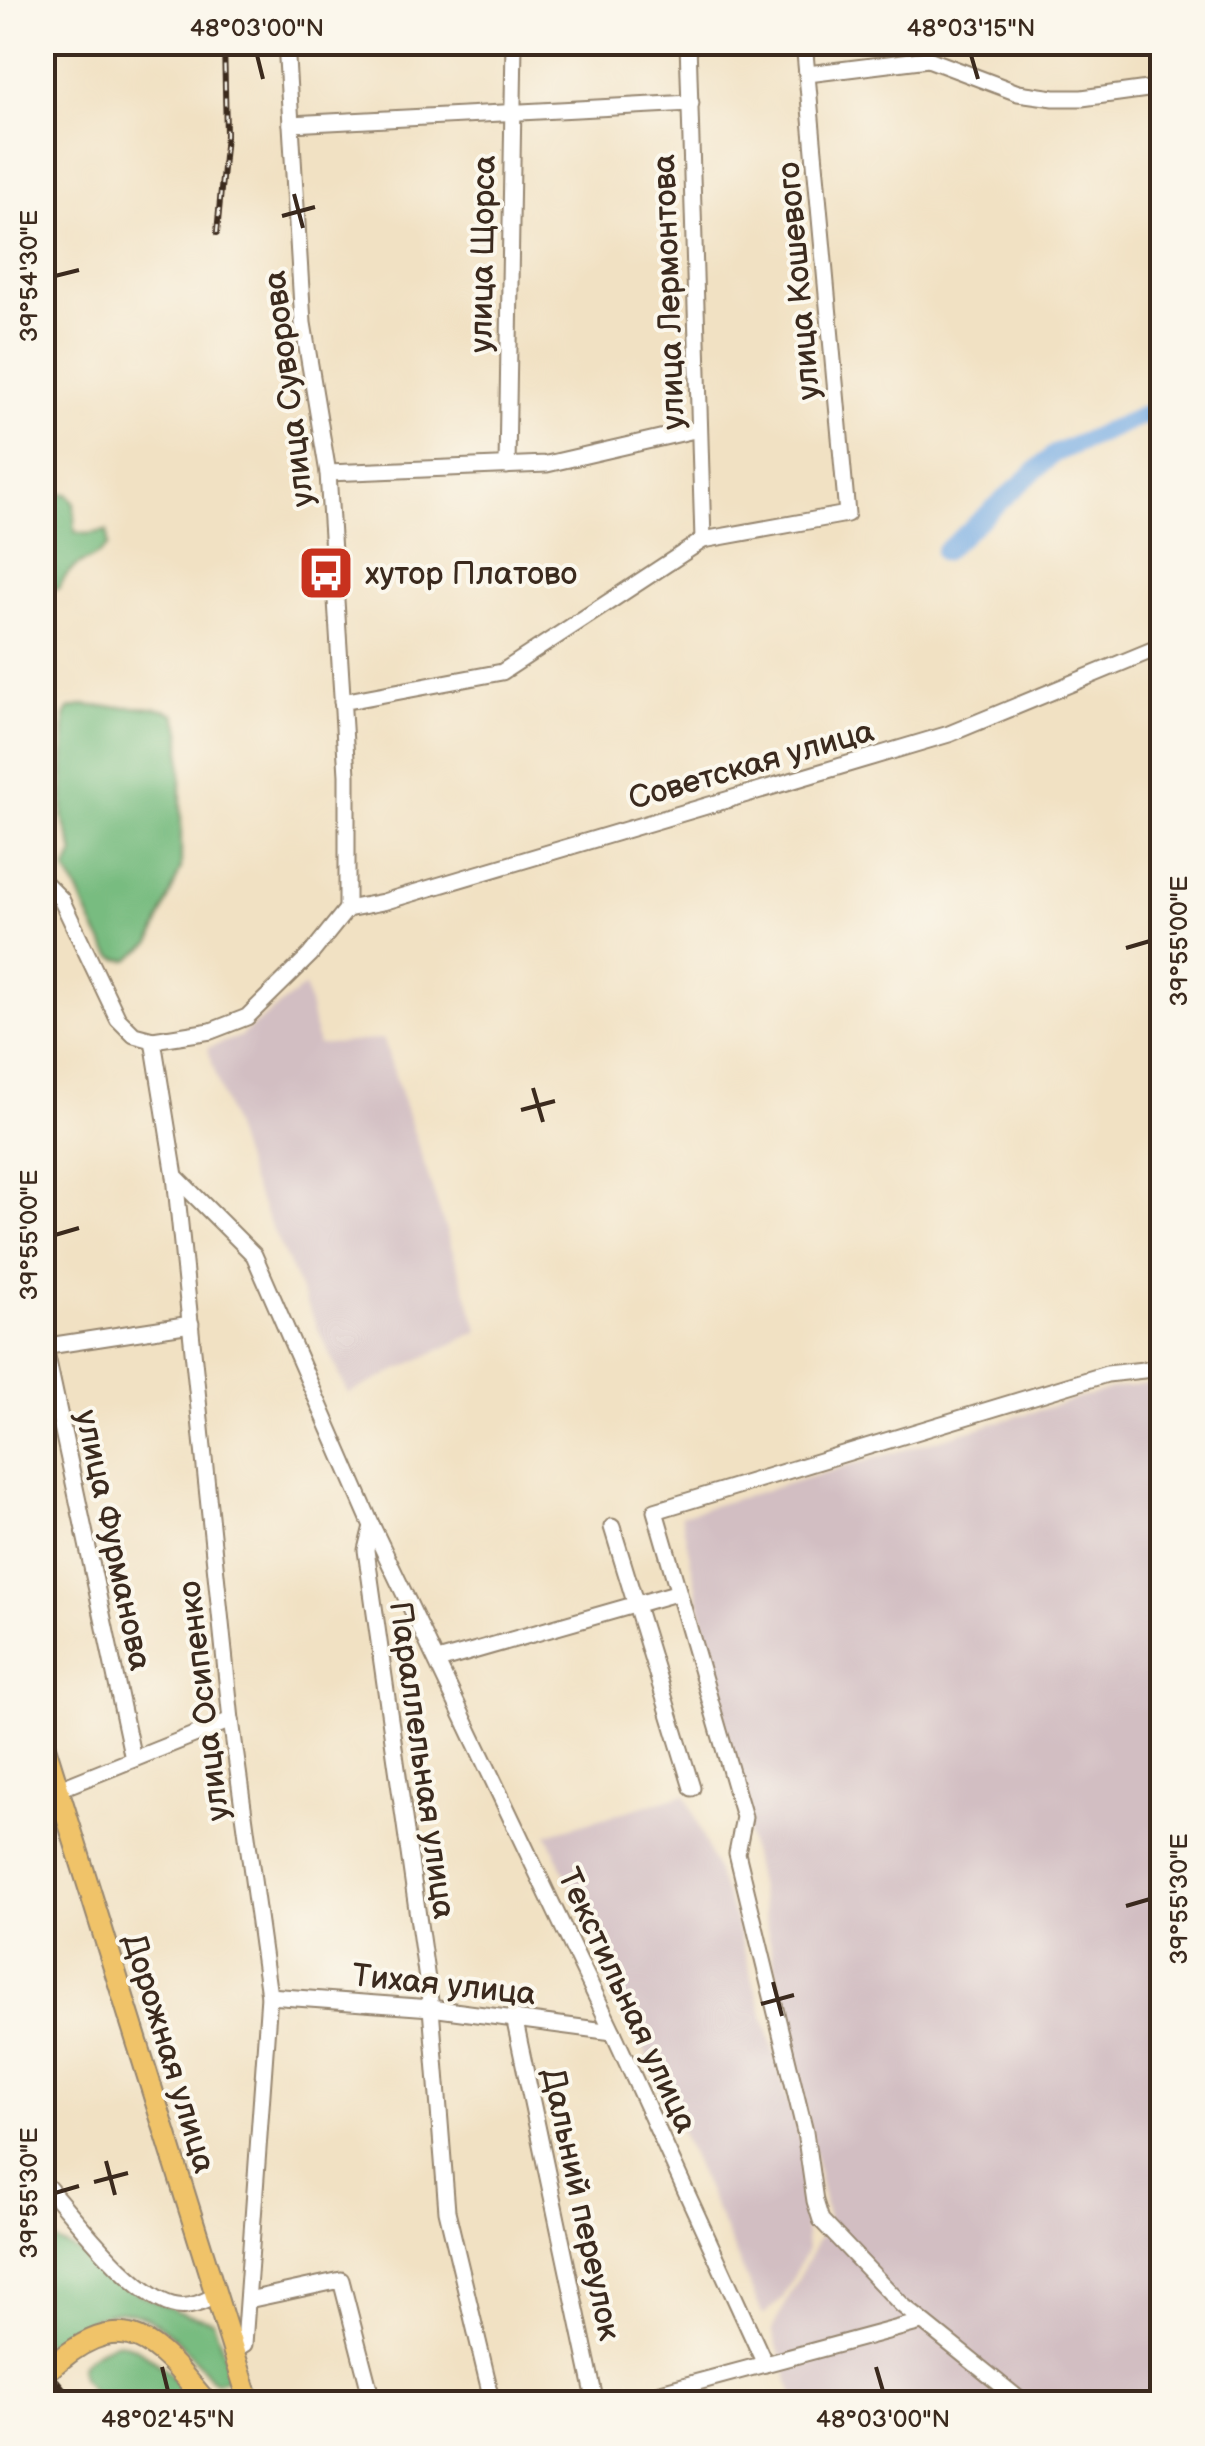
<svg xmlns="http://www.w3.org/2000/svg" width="1205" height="2446" viewBox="0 0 1205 2446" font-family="'Balsamiq Sans',sans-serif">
  <rect width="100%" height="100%" fill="#fbf7ec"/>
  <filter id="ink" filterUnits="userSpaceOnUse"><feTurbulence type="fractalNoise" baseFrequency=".01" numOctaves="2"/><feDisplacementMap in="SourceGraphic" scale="20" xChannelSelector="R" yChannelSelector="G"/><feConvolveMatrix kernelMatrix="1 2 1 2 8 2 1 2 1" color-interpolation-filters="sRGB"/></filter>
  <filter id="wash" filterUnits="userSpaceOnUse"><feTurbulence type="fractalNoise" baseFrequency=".0048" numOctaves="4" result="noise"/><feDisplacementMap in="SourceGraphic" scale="40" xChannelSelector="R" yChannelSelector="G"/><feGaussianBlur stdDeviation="2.25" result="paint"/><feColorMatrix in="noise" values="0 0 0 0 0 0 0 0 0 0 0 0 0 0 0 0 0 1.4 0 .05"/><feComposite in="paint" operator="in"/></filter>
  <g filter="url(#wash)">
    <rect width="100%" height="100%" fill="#f1e1c3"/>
    <g fill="#d2bec2">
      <polygon points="305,986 318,1045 383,1039 479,1331 348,1394 249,1178 207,1048 239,1037"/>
      <polygon points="1162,1382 1162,2403 796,2403 772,2330 828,2220 681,1515 1111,1389"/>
      <polygon points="686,1794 734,1916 810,2174 805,2224 807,2249 783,2298 763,2315 547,1834"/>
    </g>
    <g fill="#78bc80" stroke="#5a734f" stroke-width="2.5">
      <path d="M 53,494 L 68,494 L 74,503 L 75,532 L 86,534 L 107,531 L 108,546 C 88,567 74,556 59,588 L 52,590 L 43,585 L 42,498 Z"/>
      <path d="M 84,705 C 110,709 152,703 175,714 L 181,731 L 181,868 L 151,943 L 129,960 C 120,960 114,959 108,951 C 90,927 83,895 66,871 L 74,853 L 63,817 L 65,716 L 69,709 Z"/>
      <path d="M 43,2235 L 88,2257 L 125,2287 L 177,2311 L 213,2321 L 231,2373 L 229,2378 L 216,2382 L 211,2379 C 184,2347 149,2297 99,2316 C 82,2323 69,2339 51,2345 L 43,2341 Z"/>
      <path d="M 118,2342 C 154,2351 172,2377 196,2403 L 101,2403 L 82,2379 L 80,2367 C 88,2355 104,2346 118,2342 Z"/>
    </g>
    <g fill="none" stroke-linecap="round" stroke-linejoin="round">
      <polyline stroke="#76abe3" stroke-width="18" points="944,552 1054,454 1162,407"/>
    </g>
  </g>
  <g filter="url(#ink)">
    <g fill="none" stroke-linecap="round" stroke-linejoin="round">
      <g stroke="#968670" stroke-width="19">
        <g id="minor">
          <polyline points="286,42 303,323 328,473 347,775 347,909"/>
          <polyline points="688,42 703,540"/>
          <polyline points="808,74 928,59 1018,93 1054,98 1082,98 1162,87"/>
          <polyline points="291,124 691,103"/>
          <polyline points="507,466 514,42"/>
          <polyline points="328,473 547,464 699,429"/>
          <polyline points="342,702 502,672 703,540 847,514 804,42"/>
          <polyline points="42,880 61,899 118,1019 134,1035 153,1040 211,1031 247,1017 310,955 347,909"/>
          <polyline points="347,909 383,902 949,734 1162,646"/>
          <polyline points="153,1040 175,1176 231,1720 269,1996 244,2344 233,2351"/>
          <polyline points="175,1176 254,1255 372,1526 613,2032 765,2364"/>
          <polyline points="42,1333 133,1759"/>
          <polyline points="42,1347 191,1324"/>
          <polyline points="372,1526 366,1550 431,2008 447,2211 493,2404"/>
          <polyline points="612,1527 692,1788"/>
          <polyline points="438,1661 676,1593"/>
          <polyline points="42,1796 231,1720"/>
          <polyline points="269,1996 431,2008 613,2032"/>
          <polyline points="514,2017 596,2404"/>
          <path d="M 42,2181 C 72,2213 135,2300 177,2306 C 191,2308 203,2302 215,2296"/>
          <polyline points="248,2300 341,2280 373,2404"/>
          <polyline points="616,2404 921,2322"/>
          <polyline points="1025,2404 902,2305 821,2220 815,2201 805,2132 737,1853 744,1817 655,1511 1107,1374 1162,1368"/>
        </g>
      </g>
      <g stroke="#968670" stroke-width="24">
        <g id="major">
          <polyline points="42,1737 250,2404"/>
          <path d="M 60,2360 C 130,2302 162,2350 208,2404"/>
        </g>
      </g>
      <use href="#minor" stroke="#fff" stroke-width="15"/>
      <use href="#major" stroke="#f0c369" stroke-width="20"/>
      <g stroke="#3b2a1e" stroke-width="6">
        <g id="rail">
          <polyline points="217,233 226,135 224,42"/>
          <polyline points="42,2363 76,2404"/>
        </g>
      </g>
      <use href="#rail" stroke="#fbf7ec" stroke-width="2.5" stroke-dasharray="8" stroke-linecap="butt"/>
      <g stroke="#968670" stroke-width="24" stroke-linecap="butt">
        <polyline id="major-bridge" points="42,2375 60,2360"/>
      </g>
      <use href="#major-bridge" stroke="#f0c369" stroke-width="20"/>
    </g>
  </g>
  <path fill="none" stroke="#3b2a1e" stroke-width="4" d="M 257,55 L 263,79M 971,55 L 978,79M 294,194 L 303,228M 282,216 L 315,207M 55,276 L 79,270M 1126,948 L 1150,941M 533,1088 L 543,1122M 521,1110 L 555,1101M 55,1235 L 79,1228M 1126,1906 L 1150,1899M 773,1982 L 782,2016M 761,2004 L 794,1995M 106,2161 L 115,2195M 94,2182 L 128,2173M 55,2193 L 79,2186M 162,2367 L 168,2391M 876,2367 L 883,2391"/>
  <defs>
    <g id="bus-square" transform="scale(2.875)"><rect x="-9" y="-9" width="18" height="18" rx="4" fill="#c8321e" stroke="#fbf7ec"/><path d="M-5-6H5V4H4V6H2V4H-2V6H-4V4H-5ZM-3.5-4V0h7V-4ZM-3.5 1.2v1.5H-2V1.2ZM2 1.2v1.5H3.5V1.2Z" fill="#fff"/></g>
  </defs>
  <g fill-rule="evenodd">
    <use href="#bus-square" x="326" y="573"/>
  </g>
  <g text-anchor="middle" stroke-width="8" stroke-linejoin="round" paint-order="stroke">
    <g font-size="32" fill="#3b2a1e" stroke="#fbf7ec">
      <text transform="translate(482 254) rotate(-89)" y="11">улица Щорса</text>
      <text transform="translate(798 281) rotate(-95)" y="11">улица Кошевого</text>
      <text transform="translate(668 292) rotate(-92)" y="11">улица Лермонтова</text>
      <text transform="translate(288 389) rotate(-97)" y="11">улица Суворова</text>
      <text transform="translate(751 764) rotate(-16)" y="11">Советская улица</text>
      <text transform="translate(114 1540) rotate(78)" y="11">улица Фурманова</text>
      <text transform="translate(203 1701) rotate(-97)" y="11">улица Осипенко</text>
      <text transform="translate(423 1760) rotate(82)" y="11">Параллельная улица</text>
      <text transform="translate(444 1984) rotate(6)" y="11">Тихая улица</text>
      <text transform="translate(628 2000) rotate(65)" y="11">Текстильная улица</text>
      <text transform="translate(170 2053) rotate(73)" y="11">Дорожная улица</text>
      <text transform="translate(582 2204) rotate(78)" y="11">Дальний переулок</text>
    </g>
    <g font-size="32" fill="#3b2a1e" stroke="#fbf7ec" text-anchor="start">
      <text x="365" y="584">хутор Платово</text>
    </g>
  </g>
  <rect width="1205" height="2446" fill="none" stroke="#fbf7ec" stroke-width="110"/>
  <rect x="55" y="55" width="1095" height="2336" fill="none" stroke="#3b2a1e" stroke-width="4"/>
  <g font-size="25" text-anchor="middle" fill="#3b2a1e">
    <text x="257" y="36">48°03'00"N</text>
    <text x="971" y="36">48°03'15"N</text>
    <text transform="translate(28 276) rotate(-90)" y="9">39°54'30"E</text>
    <text transform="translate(1178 941) rotate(-90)" y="9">39°55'00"E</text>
    <text transform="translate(28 1235) rotate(-90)" y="9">39°55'00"E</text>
    <text transform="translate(1178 1899) rotate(-90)" y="9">39°55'30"E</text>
    <text transform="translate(28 2193) rotate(-90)" y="9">39°55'30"E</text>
    <text x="168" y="2427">48°02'45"N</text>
    <text x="883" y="2427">48°03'00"N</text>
  </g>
</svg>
